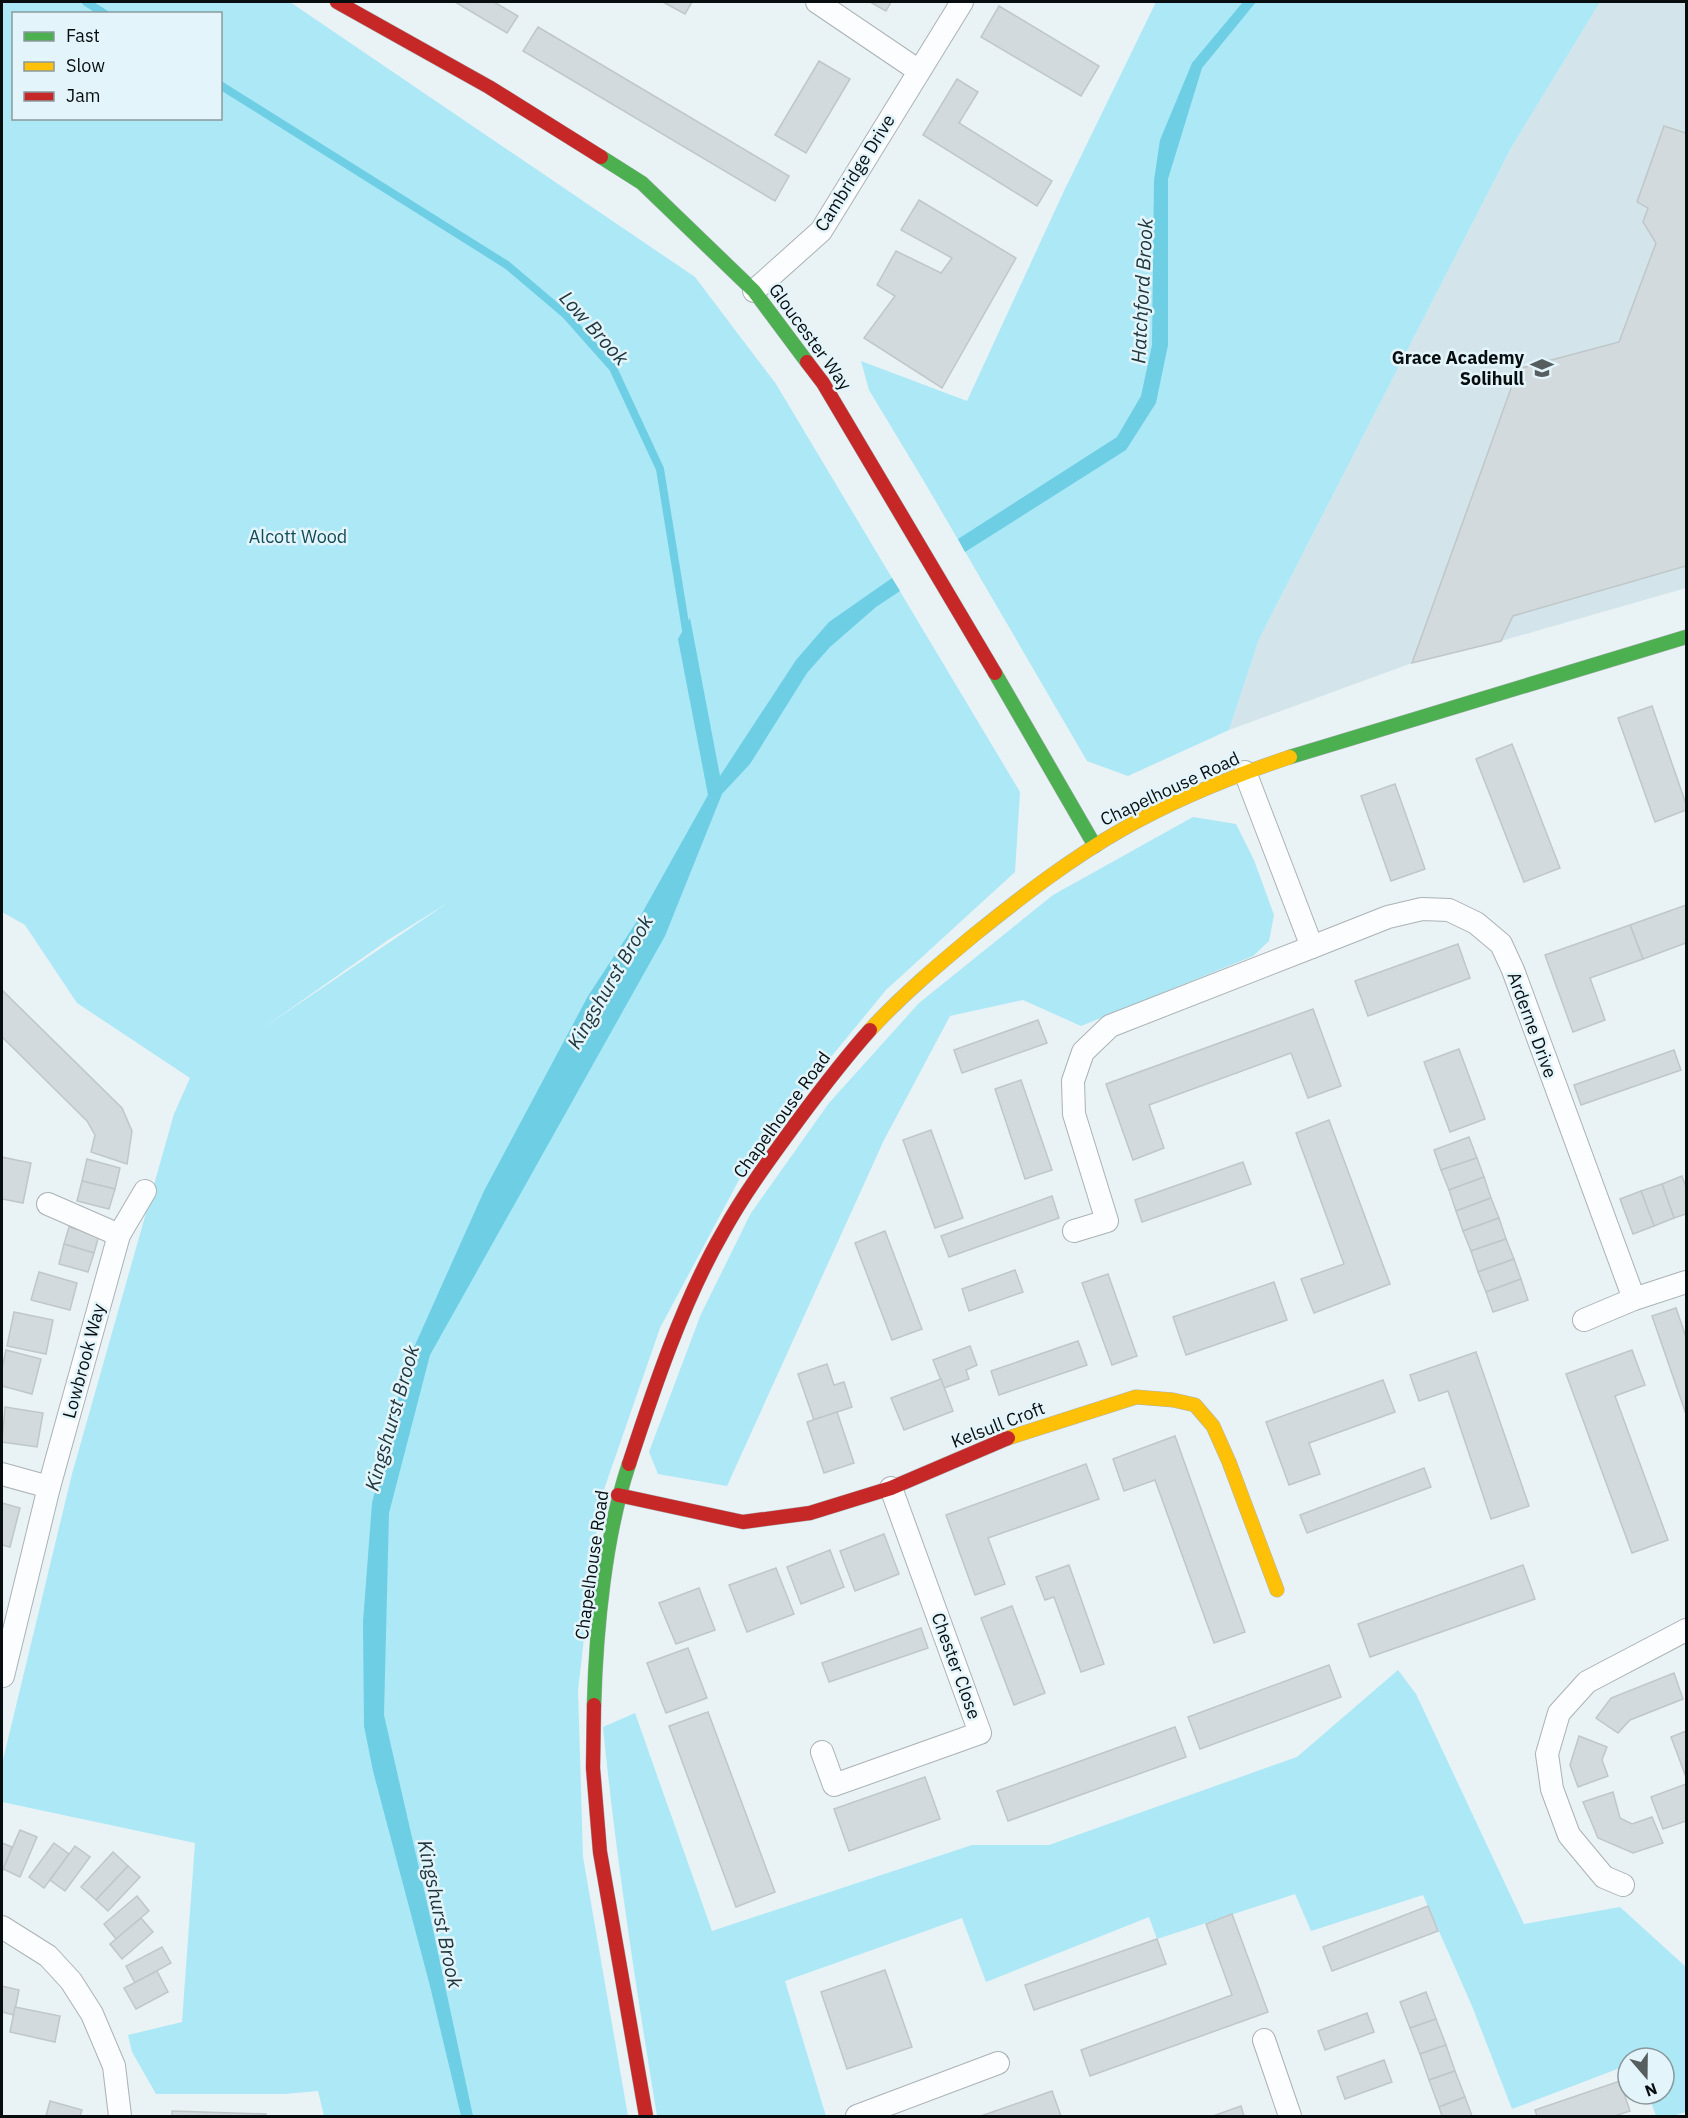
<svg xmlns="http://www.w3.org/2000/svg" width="1688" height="2118" viewBox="0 0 1688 2118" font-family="'IBM Plex Sans',sans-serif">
  <rect width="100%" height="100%" fill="#e9f2f5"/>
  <polygon fill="#d3e5ea" points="1600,2 1686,2 1686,588 1501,641 1412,663 1229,730 1259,639 1511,148"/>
  <g fill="#ade8f7" fill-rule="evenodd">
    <path d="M 2,2 L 290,2 L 695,277 L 776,384 L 1020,792 L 1015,872 L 886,990 L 756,1148 L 660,1328 L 600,1501 L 578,1690 L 583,1857 L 628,2116 L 324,2116 L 318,2091 L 285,2094 L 156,2094 L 132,2052 L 128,2035 L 182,2022 L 195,1843 L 2,1802 L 2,1764 L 72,1474 L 174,1114 L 190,1078 L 77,1003 L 25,925 L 2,912 ZM 14,14 L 220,14 L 220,118 L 14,118 ZM 449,902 L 263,1028 L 388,940 Z"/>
    <polygon points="1156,2 1600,2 1511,148 1259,639 1229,730 1128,776 1087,761 925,483 869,390 861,361 967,401 1064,191"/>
    <polygon points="1193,817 1236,824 1254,860 1274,915 1269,941 1253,956 1081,1026 1023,1000 950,1016 884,1140 727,1486 658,1474 649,1452 701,1314 751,1213 829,1103 919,1003 1053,895"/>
    <path d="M 1398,1670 L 1416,1694 L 1524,1924 L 1620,1907 L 1686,1967 L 1686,2112 L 1673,2116 L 1656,2116 L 1648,2094 L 1664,2094 L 1664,2058 L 1628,2058 L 1628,2065 L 1512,2109 L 1472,2006 L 1423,1895 L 1311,1931 L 1295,1894 L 1157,1939 L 1149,1917 L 986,1982 L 962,1918 L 785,1981 L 826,2116 L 657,2116 C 636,1987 616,1858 603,1727 L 635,1713 L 712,1931 L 972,1845 L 1049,1845 L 1297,1757 Z"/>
  </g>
  <g fill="#6ecee4">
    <polygon points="1243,2 1256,2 1202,68 1168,179 1168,345 1156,403 1126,450 965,552 958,539 1117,437 1141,396 1152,345 1154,180 1160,140 1192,63"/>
    <polygon points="892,578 900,591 876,607 830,647 807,673 750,764 722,794 665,936 430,1355 389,1513 384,1715 432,1925 473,2116 461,2116 430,1986 373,1771 364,1726 363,1622 372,1503 407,1363 484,1191 588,996 641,915 708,795 678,639 690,618 720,776 796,660 829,622"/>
  </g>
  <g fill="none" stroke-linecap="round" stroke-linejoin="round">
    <g stroke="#6ecee4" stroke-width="8">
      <polyline points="86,2 105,14"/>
      <polyline points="220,85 507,265 566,315 613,368 660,469 687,636"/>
    </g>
  </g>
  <g fill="#d2dadd" stroke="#bfc7c9" stroke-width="1.5">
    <polygon points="455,2 494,2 518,16 507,33"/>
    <polygon points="663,2 692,2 685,14"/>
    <polygon points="870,2 891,2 886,11"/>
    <polygon points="999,6 1099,66 1081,96 981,37"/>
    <polygon points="538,27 789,176 775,201 523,51"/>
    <polygon points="819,61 850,79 806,153 775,135"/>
    <polygon points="957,79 978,92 959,123 1052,181 1037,206 923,135"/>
    <polygon points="1664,126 1686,133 1686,566 1513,616 1501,641 1412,663 1518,369 1619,342 1656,243 1643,222 1648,208 1637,202"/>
    <polygon points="919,200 1016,258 942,388 864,338 895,296 877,285 896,251 941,273 952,258 901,230"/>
    <polygon points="1652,706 1686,804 1686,810 1655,822 1618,718"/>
    <polygon points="1512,744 1560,868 1524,882 1476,759"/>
    <polygon points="1395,784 1425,869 1391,881 1361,796"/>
    <polygon points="1686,905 1686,943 1643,959 1630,925"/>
    <polygon points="1630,925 1643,959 1590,978 1605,1020 1573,1032 1545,955"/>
    <polygon points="1458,944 1470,978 1368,1016 1355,981"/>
    <polygon points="2,990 122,1108 132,1131 127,1164 91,1152 95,1135 87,1121 2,1037"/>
    <polygon points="1313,1009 1341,1086 1308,1098 1291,1053 1149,1105 1164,1148 1133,1160 1106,1084"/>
    <polygon points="1038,1020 1047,1043 962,1073 954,1050"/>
    <polygon points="1459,1049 1485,1119 1450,1132 1424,1062"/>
    <polygon points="1674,1050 1681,1070 1581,1105 1574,1085"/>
    <polygon points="1021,1080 1052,1170 1025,1179 995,1089"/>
    <polygon points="1329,1120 1390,1284 1314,1313 1301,1279 1344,1264 1296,1133"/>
    <polygon points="931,1130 963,1218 935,1228 903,1140"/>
    <polygon points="1469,1137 1477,1158 1441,1170 1434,1150"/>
    <polygon points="2,1157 31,1163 23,1203 2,1199"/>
    <polygon points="1477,1158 1484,1177 1449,1190 1441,1170"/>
    <polygon points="87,1159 120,1168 115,1189 82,1181"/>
    <polygon points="1243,1162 1251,1184 1142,1222 1135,1200"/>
    <polygon points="1682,1176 1686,1187 1686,1214 1674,1218 1662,1184"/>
    <polygon points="1484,1177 1491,1198 1456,1211 1449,1190"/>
    <polygon points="82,1181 115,1189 109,1209 77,1201"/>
    <polygon points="1662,1184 1674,1218 1654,1226 1641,1191"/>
    <polygon points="1641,1191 1654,1226 1633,1234 1620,1199"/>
    <polygon points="1052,1196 1059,1218 949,1257 941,1236"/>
    <polygon points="1491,1198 1499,1218 1463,1231 1456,1211"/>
    <polygon points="1499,1218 1506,1239 1471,1251 1463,1231"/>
    <polygon points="69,1227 99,1235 94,1253 64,1244"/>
    <polygon points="885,1231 922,1329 892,1340 855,1243"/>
    <polygon points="1506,1239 1514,1259 1478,1272 1471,1251"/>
    <polygon points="64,1244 94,1253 88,1272 59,1264"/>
    <polygon points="1514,1259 1521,1279 1486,1292 1478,1272"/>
    <polygon points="1015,1270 1023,1292 969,1311 962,1289"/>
    <polygon points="39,1272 77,1283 70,1310 31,1300"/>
    <polygon points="1108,1274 1137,1356 1112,1365 1082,1283"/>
    <polygon points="1521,1279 1528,1300 1493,1312 1486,1292"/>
    <polygon points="1274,1282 1287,1320 1186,1355 1173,1317"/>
    <polygon points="1676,1308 1686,1337 1686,1414 1652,1316"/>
    <polygon points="14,1312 53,1320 46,1354 7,1346"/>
    <polygon points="1078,1341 1087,1365 999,1395 991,1371"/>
    <polygon points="970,1346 977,1365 966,1370 969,1379 944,1388 933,1360"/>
    <polygon points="6,1350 41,1359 32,1394 2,1386 2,1368"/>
    <polygon points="1632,1350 1645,1385 1615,1396 1668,1540 1632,1553 1566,1374"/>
    <polygon points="1476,1352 1529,1506 1491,1519 1448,1391 1419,1401 1410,1375"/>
    <polygon points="827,1364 834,1385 844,1382 852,1407 814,1420 798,1374"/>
    <polygon points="941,1379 953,1411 904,1430 891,1398"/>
    <polygon points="1383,1380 1395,1412 1309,1443 1320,1474 1289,1485 1266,1422"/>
    <polygon points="5,1407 43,1413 37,1447 2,1442"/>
    <polygon points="837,1412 854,1463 824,1473 807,1422"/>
    <polygon points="1175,1436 1245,1632 1214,1643 1155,1480 1124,1491 1113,1459"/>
    <polygon points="1086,1464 1099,1499 988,1538 1005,1584 975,1595 946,1515"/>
    <polygon points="1424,1468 1431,1487 1307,1533 1300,1515"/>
    <polygon points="2,1503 20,1508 10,1547 2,1545"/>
    <polygon points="884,1534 899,1574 855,1591 840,1551"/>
    <polygon points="830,1550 844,1587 801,1604 787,1567"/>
    <polygon points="1069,1565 1104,1664 1081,1672 1054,1597 1045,1600 1036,1577"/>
    <polygon points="1523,1565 1535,1599 1370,1657 1358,1624"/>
    <polygon points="776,1568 794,1614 747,1632 729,1585"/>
    <polygon points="699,1588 715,1630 676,1644 659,1603"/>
    <polygon points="1012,1606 1045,1693 1014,1705 981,1618"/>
    <polygon points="921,1628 928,1648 829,1682 822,1663"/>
    <polygon points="688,1648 707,1698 666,1713 647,1663"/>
    <polygon points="1329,1665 1341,1697 1200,1749 1188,1717"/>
    <polygon points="1674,1673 1683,1699 1630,1720 1618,1733 1596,1718 1611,1698"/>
    <polygon points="708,1712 775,1892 736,1907 669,1726"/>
    <polygon points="1175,1727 1186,1757 1008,1821 997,1791"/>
    <polygon points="1686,1731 1686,1777 1671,1737"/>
    <polygon points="1579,1736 1607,1747 1602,1760 1608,1776 1578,1787 1570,1765"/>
    <polygon points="925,1777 940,1819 849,1851 834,1809"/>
    <polygon points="1686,1784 1686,1821 1663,1829 1651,1797"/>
    <polygon points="1613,1792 1620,1818 1632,1824 1652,1817 1663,1843 1633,1853 1598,1838 1583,1802"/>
    <polygon points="20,1830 37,1837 20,1877 3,1869"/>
    <polygon points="2,1843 12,1847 2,1872"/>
    <polygon points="54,1843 69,1854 44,1888 29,1877"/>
    <polygon points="75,1846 90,1857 65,1891 50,1880"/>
    <polygon points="113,1852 128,1866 96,1900 81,1887"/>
    <polygon points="128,1866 140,1877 108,1911 96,1900"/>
    <polygon points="137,1896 149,1911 116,1939 104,1924"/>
    <polygon points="1428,1906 1438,1931 1332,1971 1323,1947"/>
    <polygon points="1232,1914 1268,2012 1090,2076 1081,2050 1232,1995 1206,1924"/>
    <polygon points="141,1918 153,1932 122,1959 110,1944"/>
    <polygon points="1157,1939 1166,1964 1034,2010 1025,1985"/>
    <polygon points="162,1947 171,1963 135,1983 126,1966"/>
    <polygon points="885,1970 912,2047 847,2069 821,1992"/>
    <polygon points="157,1971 168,1992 136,2009 124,1988"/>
    <polygon points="2,1986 19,1990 14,2015 2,2012"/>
    <polygon points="1426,1992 1436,2019 1410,2028 1400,2002"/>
    <polygon points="15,2007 60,2016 55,2042 10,2032"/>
    <polygon points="1367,2013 1374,2032 1325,2050 1318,2031"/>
    <polygon points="1436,2019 1446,2045 1420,2054 1410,2028"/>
    <polygon points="1446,2045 1455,2071 1429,2080 1420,2054"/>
    <polygon points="1384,2060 1392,2082 1345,2099 1337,2077"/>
    <polygon points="1455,2071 1465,2097 1439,2107 1429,2080"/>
    <polygon points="1620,2081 1630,2111 1615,2116 1537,2116 1535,2110"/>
    <polygon points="1052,2091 1061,2116 981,2116"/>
    <polygon points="1465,2097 1472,2116 1442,2116 1439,2107"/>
    <polygon points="50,2101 82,2110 80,2116 46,2116"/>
    <polygon points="1241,2106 1244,2116 1213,2116"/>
    <polygon points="172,2111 266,2114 266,2116 172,2116"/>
  </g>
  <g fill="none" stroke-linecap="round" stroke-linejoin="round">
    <g stroke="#abb2b5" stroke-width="24">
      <g id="street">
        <polyline points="817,2 919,71"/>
        <polyline points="754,291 821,231 962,2"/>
        <polyline points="1312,947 1388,917 1422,909 1449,910 1476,923 1501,944 1513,970 1634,1299"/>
        <polyline points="48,1204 119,1235"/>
        <polyline points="1074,1231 1107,1221 1074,1114 1073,1081 1083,1052 1110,1026 1312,947 1245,772"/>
        <polyline points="1584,1320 1634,1299 1686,1282"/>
        <polyline points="2,1474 49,1487"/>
        <polyline points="3,1676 49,1487 119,1235 145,1191"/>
        <polyline points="822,1752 834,1785 980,1733 891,1488"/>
        <polyline points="1623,1885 1604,1877 1569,1835 1552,1789 1547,1754 1559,1713 1587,1682 1686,1630"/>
        <polyline points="2,1927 48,1956 71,1981 92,2014 114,2066 120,2116"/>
        <polyline points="1264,2040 1290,2116"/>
        <polyline points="857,2116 998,2063"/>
      </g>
    </g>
    <g stroke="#abb2b5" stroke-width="15">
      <g id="fast">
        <polyline points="601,157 642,183 754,291 807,362"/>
        <polyline points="995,673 1095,846"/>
        <polyline points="1290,757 1686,637"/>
        <path d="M 594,1705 C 596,1630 605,1535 629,1464"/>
      </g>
    </g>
    <g stroke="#abb2b5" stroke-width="15">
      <g id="slow">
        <path d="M 870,1030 C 902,995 938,965 974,935 C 1021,897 1070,859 1123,829 C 1176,799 1233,776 1290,757"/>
        <polyline points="1008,1438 1136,1397 1173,1400 1195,1405 1213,1426 1229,1462 1277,1590"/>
      </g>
    </g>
    <g stroke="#abb2b5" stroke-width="15">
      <g id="jam">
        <polyline points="337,2 489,87 601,157"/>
        <polyline points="807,362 823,383 995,673"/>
        <path d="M 629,1464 C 654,1388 683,1301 723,1232 C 745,1192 772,1156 799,1119 C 822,1088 845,1058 870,1030"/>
        <polyline points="618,1495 743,1522 810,1513 891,1488 1008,1438"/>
        <polyline points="594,1705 593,1768 600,1852 646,2116"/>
      </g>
    </g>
    <use href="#street" stroke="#fcfdfe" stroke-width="22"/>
    <use href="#fast" stroke="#4caf50" stroke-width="14"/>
    <use href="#slow" stroke="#ffc107" stroke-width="14"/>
    <use href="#jam" stroke="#c62828" stroke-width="14"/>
  </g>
  <defs>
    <g id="school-bare" transform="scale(1.8)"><path d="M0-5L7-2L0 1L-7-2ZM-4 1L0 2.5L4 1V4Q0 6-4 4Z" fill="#575e60" stroke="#e3f5fb" stroke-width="2.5" paint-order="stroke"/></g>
  </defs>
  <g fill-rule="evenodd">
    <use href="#school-bare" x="1542" y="368"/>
  </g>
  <g text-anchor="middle" stroke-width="5" stroke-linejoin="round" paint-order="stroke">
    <g font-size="18" fill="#080e10" stroke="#e3f5fb">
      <text transform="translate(855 173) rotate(-58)" y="6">Cambridge Drive</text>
      <text transform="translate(810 337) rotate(54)" y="6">Gloucester Way</text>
      <text transform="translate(1170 789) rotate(-25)" y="6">Chapelhouse Road</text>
      <text transform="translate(1532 1025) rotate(70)" y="6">Arderne Drive</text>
      <text transform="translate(782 1115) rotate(-54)" y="6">Chapelhouse Road</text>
      <text transform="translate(84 1361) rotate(-75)" y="6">Lowbrook Way</text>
      <text transform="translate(998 1425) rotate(-21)" y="6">Kelsull Croft</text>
      <text transform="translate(592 1565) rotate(-82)" y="6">Chapelhouse Road</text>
      <text transform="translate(956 1666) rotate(70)" y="6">Chester Close</text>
    </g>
    <g font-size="18" font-weight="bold" fill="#080e10" stroke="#e3f5fb" text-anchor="end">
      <text x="1524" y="364">Grace Academy<tspan x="1524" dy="21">Solihull</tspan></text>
    </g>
    <g font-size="18" fill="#134a57" stroke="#e3f5fb">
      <text x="298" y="543">Alcott Wood</text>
    </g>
    <g font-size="20" font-style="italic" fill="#21373d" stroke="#e3f5fb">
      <text transform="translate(1142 291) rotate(-87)" y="7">Hatchford Brook</text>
      <text transform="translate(594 328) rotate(48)" y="7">Low Brook</text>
      <text transform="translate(610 982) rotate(-60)" y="7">Kingshurst Brook</text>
      <text transform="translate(392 1418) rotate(-74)" y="7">Kingshurst Brook</text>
      <text transform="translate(440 1914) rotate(78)" y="7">Kingshurst Brook</text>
    </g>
  </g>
  <rect width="1688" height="2118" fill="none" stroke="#080e10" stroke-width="6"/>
  <rect x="12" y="12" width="210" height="108" fill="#e3f5fb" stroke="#8b999d" stroke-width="1.5"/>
  <rect x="24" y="32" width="30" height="9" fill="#4caf50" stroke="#8b999d" stroke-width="1.5"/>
  <text x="66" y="42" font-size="18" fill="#080e10">Fast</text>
  <rect x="24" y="62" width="30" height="9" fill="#ffc107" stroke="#8b999d" stroke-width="1.5"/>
  <text x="66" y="72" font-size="18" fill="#080e10">Slow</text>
  <rect x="24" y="92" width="30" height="9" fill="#c62828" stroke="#8b999d" stroke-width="1.5"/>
  <text x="66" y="102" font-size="18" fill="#080e10">Jam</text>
  <g transform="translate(1646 2076) rotate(160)"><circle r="28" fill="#e3f5fb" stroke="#8b999d" stroke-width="1.5"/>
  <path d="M0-4.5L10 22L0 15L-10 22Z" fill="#575e60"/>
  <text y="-9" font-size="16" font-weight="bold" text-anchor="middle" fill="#080e10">N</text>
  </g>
</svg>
